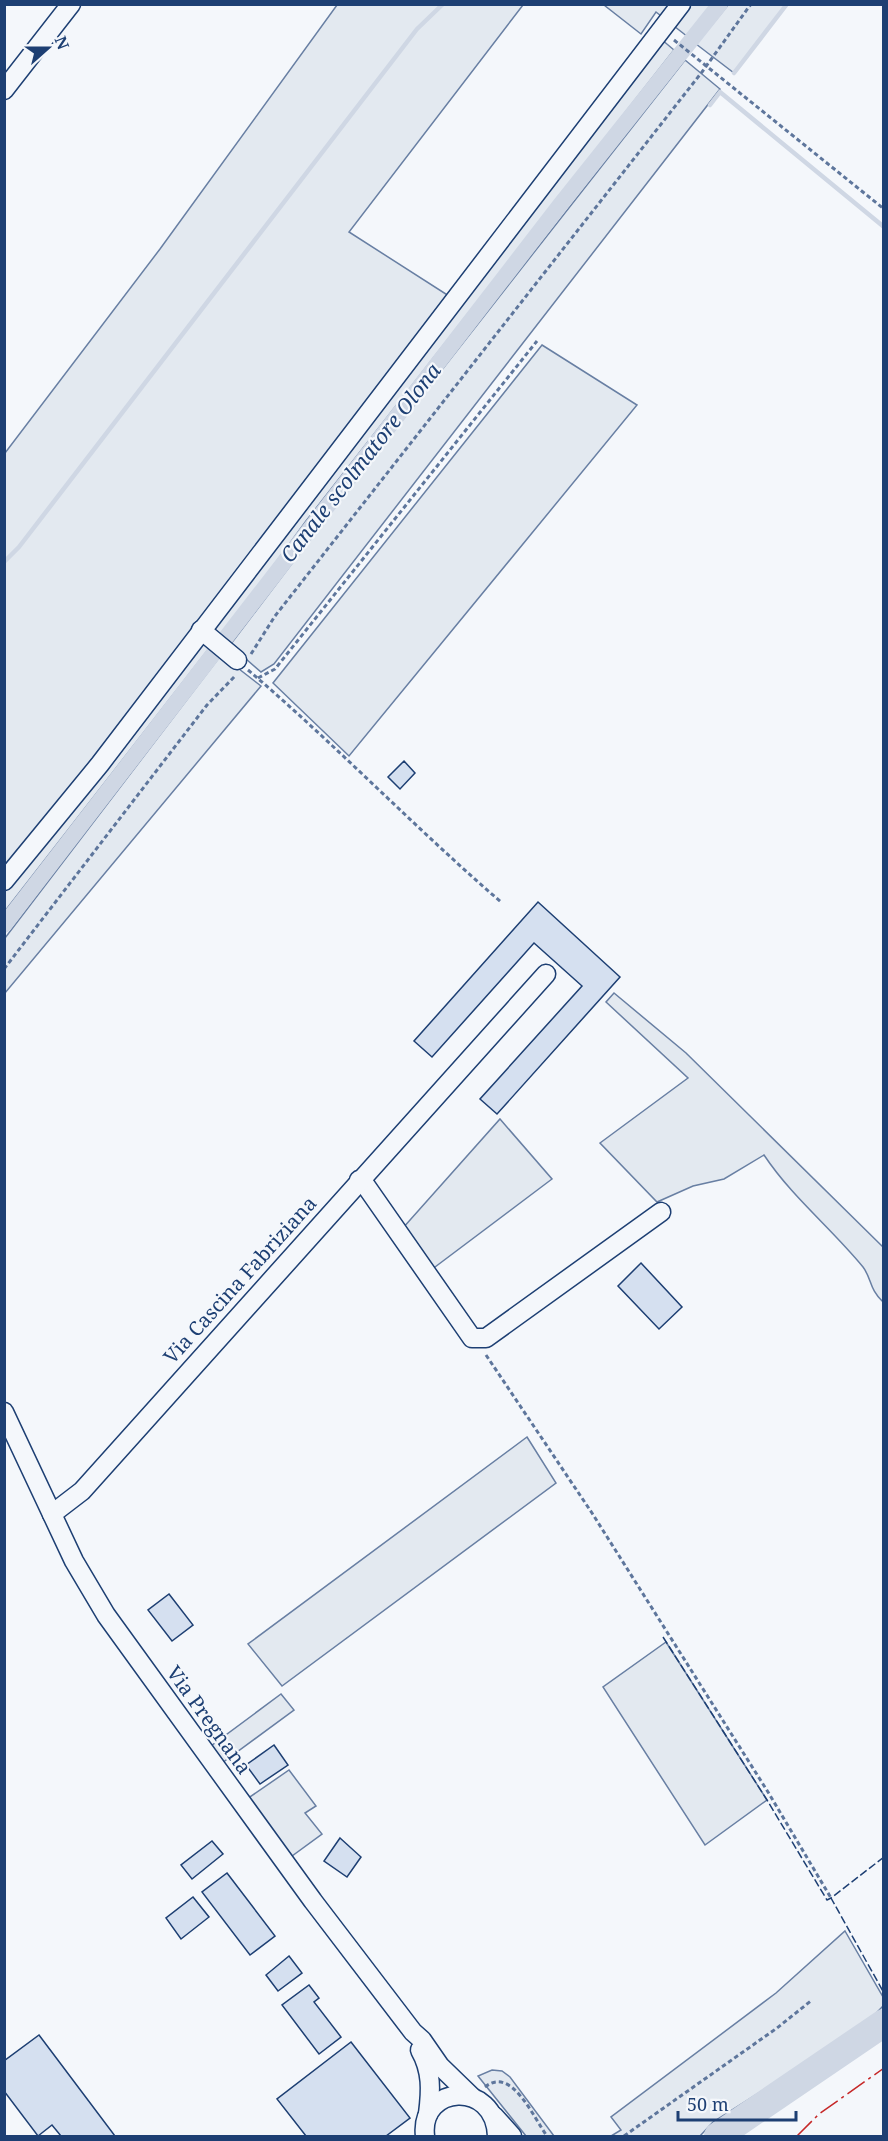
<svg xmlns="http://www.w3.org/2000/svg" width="888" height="2141" viewBox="0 0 888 2141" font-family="'Noto Serif',serif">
  <rect width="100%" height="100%" fill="#f4f7fb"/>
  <g fill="#e3e9f0" stroke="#687fa3" stroke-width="1.5">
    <polygon points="337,5 523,5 349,232 449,296 100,749 5,869 5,453 160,249"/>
    <polygon points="604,5 713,5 688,37 656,12 641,34"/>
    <polygon points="728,5 787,5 734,73 696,44"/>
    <polygon points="661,39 674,50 306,521 222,636 209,627"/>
    <polygon points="685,60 720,89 274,664 261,672 230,645 353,483"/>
    <polygon points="542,345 637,405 349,756 273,683"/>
    <polygon points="201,637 211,646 5,911 5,891 72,808"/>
    <polygon points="221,655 261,686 5,993 5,938"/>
    <path d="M 614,993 L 686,1053 L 883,1247 L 883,1302 C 869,1289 872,1279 863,1267 C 831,1228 792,1197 764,1155 L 724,1179 L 693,1186 L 657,1202 L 600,1143 L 688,1078 L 606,1002 Z"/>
    <polygon points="500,1119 552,1179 431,1270 402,1229"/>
    <polygon points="527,1437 556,1483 282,1686 248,1644"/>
    <polygon points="666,1642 767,1800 705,1845 603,1687"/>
    <polygon points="281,1694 294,1710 222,1763 211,1746"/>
    <polygon points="289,1770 316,1806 305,1813 322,1834 292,1856 247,1799"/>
    <polygon points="845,1931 883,1997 883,2006 863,2027 713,2122 700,2136 611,2136 621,2130 611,2117 776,1993"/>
    <polygon points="492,2070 502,2071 510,2077 554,2136 526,2136 478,2076"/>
  </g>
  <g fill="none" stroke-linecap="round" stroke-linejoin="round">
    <g stroke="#cfd7e4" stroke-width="4.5">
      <polyline points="734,73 787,4"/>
      <polyline points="710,105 720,92 884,227"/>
      <polyline points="4,562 19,547 417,29 443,4"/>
    </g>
    <polyline stroke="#cfd7e4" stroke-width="16" points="4,925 560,205 720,4"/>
    <polyline stroke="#cfd7e4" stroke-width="28" points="718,2136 884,2023"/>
  </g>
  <g fill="#d5e0f0" stroke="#1d3f73" stroke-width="1.5">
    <polygon points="404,761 415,773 400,789 388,777"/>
    <polygon points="538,902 620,977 497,1114 480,1099 582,986 534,943 432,1057 414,1041"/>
    <polygon points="641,1263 682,1307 659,1329 618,1286"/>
    <polygon points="169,1594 193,1625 172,1641 148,1610"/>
    <polygon points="274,1745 288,1765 260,1784 246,1765"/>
    <polygon points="340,1838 361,1857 347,1877 324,1861"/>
    <polygon points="212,1841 223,1854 192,1879 181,1865"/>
    <polygon points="227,1873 275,1936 250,1955 202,1892"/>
    <polygon points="193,1897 209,1917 181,1939 166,1918"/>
    <polygon points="289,1956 302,1973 278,1991 266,1975"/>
    <polygon points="309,1985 319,1998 314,2002 341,2037 319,2054 282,2005"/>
    <polygon points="39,2035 115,2136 61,2136 52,2125 38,2136 4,2091 4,2061"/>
    <polygon points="351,2042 410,2118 386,2136 306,2136 277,2099"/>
  </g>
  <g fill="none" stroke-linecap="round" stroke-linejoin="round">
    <g stroke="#1d3f73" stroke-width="21">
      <g id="minor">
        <polyline points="4,90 71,4"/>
        <polyline points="201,630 237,660"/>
        <polyline points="4,881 100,764 681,4"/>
        <polyline points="359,1180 366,1186 472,1338 486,1338 661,1212"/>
        <polyline points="4,1412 74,1561 106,1615 313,1901 413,2032 422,2040 440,2066 472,2097"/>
        <polyline points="52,1514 82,1491 546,974"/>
        <path d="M 420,2050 C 432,2071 431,2091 428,2114"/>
        <polyline points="494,2116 512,2136"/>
        <path d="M 425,2136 C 419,2085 495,2079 497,2136"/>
      </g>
    </g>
    <g stroke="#5e769c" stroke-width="3" stroke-dasharray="4.5 3" stroke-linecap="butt">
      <polyline points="674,40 884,209"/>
      <polyline points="251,654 275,616 702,72 751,4"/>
      <path d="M 248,670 C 335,744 414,827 501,902"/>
      <polyline points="258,678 275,669 537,341"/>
      <polyline points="4,969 207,705 235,676"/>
      <polyline points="486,1355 592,1513 768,1792 831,1898"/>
      <path d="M 485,2087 C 512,2065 534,2119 547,2136"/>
      <polyline points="624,2136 777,2028 812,2000"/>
    </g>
    <use href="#minor" stroke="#f4f7fb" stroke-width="18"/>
    <g stroke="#1d3f73" stroke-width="1.5" stroke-dasharray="8 3" stroke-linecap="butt">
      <polyline points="663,1637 767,1800 827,1900 831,1898"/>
      <polyline points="884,1857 831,1898 884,1993"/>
    </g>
    <polyline stroke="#c62828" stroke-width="1.5" stroke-dasharray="21 4.5 3 4.5" stroke-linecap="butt" points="797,2136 819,2114 884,2068"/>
  </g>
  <g text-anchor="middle" stroke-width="4.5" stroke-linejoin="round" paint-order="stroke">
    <g font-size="20" fill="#1d3f73" stroke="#f4f7fb">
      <text transform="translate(240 1280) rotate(-48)" y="7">Via Cascina Fabriziana</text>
      <text transform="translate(209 1720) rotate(54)" y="7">Via Pregnana</text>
    </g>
    <g font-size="21" font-style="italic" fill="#1d3f73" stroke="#f4f7fb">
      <text transform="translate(361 463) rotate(-52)" y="7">Canale scolmatore Olona</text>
    </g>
  </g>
  <rect width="888" height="2141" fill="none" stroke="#1d3f73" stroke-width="12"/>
  <g transform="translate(48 48) rotate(69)" stroke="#f4f7fb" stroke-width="4.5" paint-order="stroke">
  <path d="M0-4.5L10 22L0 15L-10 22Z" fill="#1d3f73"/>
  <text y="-9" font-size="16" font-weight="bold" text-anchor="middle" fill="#1d3f73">N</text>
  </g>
  <path d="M678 2111v9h118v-9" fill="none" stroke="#1d3f73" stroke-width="3"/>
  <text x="687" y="2111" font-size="18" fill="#1d3f73" stroke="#f4f7fb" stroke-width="4.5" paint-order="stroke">50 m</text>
</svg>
